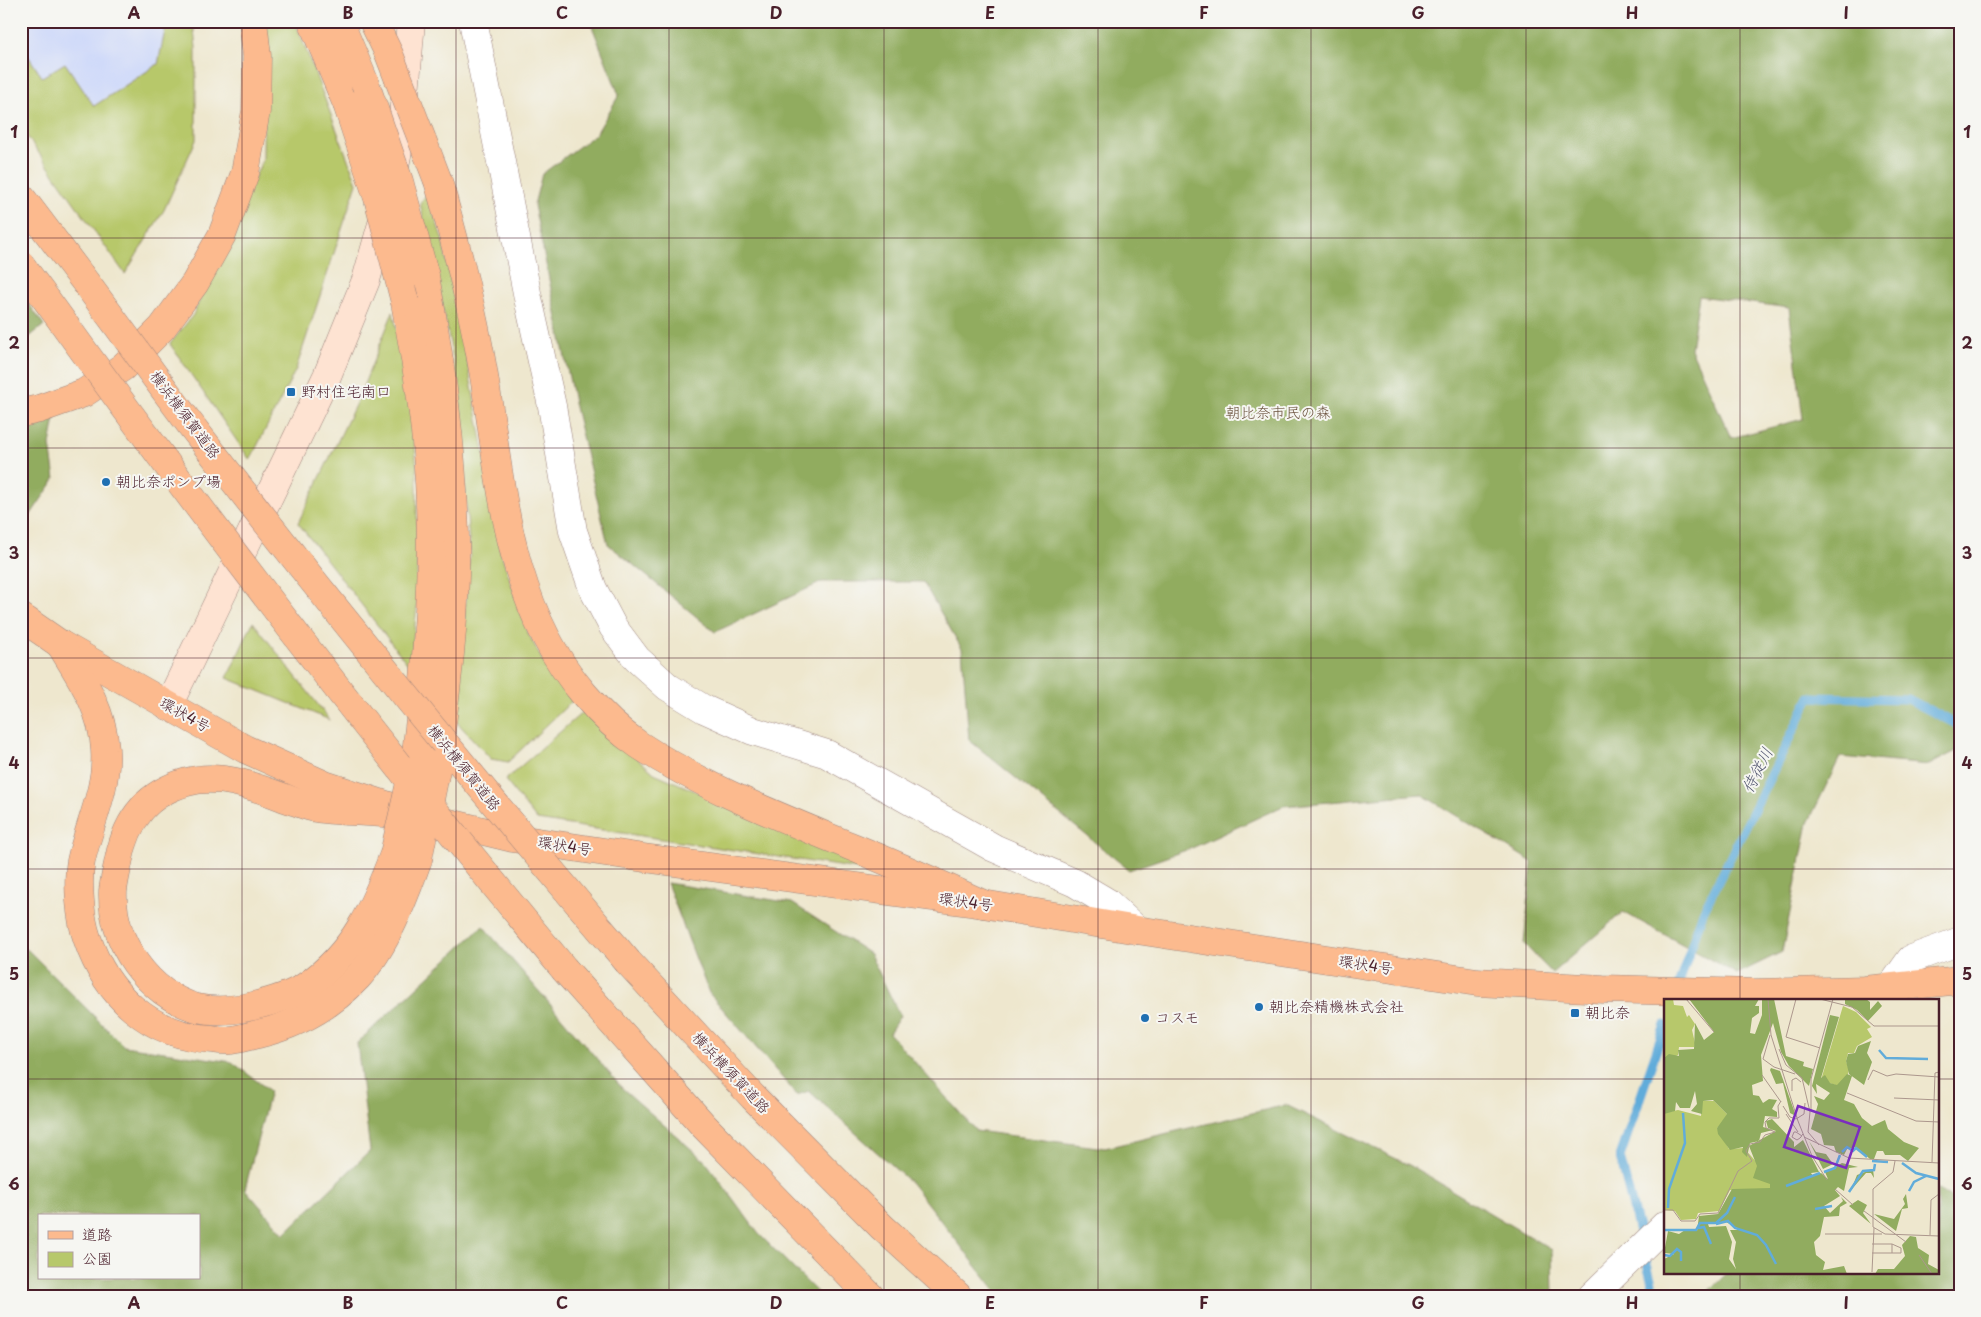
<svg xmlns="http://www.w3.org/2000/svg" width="1981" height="1317" viewBox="0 0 1981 1317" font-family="'Playpen Sans','Klee One',sans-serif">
  <rect width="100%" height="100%" fill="#f6f6f2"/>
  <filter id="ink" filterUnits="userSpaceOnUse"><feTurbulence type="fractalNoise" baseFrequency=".02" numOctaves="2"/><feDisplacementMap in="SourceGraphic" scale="10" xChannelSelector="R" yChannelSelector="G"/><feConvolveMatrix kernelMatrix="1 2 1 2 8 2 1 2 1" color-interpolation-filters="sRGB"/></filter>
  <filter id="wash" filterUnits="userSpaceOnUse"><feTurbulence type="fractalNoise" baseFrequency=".0096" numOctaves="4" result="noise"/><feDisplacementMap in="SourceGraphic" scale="20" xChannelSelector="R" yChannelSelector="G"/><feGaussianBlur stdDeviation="1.12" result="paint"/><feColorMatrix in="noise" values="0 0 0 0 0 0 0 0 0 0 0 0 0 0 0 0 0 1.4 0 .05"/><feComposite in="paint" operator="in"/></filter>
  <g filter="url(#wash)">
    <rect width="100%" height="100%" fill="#eee7ce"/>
    <polygon fill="#d0daf9" points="21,21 167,21 168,28 158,64 93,106 65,63 42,77 21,45"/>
    <g fill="#b7c86b" stroke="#80744b">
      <polygon points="167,21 193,21 196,48 196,140 164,210 125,274 21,128 21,45 42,77 65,63 94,106 158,64"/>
      <polygon points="265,21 295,21 357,183 296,369 250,460 170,344 193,315 263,159"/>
      <polygon points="427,194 442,238 466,355 491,489 500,550 528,633 547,669 572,701 508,762 491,759 455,720 470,552 454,361 420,203"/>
      <polygon points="393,312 410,391 417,469 417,607 410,667 298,523 359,397"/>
      <polygon points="253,622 330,720 227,678"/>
      <polygon points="584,711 654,773 884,873 537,820 505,780"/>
    </g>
    <g fill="#91ac5f" stroke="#6e6645" fill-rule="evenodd">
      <path d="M 590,21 L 1960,21 L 1960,749 L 1929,765 L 1840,757 L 1808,823 L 1782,952 L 1737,974 L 1623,912 L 1552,973 L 1524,944 L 1532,862 L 1421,794 L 1283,806 L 1192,848 L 1129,870 L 969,740 L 962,649 L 923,582 L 822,582 L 715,632 L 608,544 L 575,407 L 534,205 L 542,174 L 596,134 L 619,95 ZM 1699,296 L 1789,308 L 1803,419 L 1731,438 L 1691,349 Z"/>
      <polygon points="21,293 44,325 28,338 21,339"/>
      <polygon points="55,418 50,445 55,479 21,529 21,427"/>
      <polygon points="667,883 792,903 870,954 900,1016 889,1033 976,1131 1105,1148 1286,1105 1411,1166 1552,1250 1553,1296 1000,1296 911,1183 809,1091 797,1095 709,993"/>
      <path d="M 483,926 L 622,1088 L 706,1162 L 758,1233 L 821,1296 L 21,1296 L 21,948 L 28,950 L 124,1046 L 232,1062 L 270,1091 L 245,1189 L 284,1234 L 370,1151 L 357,1043 ZM 39,1216 L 199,1216 L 199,1278 L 39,1278 Z"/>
      <polygon points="1937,1189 1960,1202 1960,1296 1704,1296 1727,1273 1937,1273"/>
    </g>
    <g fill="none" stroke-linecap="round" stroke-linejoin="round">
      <g stroke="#61acda" stroke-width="9">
        <polyline points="1677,989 1703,912 1810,697 1908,699 1960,726"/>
        <polyline points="1652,1296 1652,1283 1620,1157 1665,1025"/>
      </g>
    </g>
  </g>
  <g filter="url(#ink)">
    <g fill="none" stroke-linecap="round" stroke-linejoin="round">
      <g stroke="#9c837c" stroke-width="29">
        <g id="street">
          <polyline points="473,21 528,298 552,406 573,531 593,589 613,627 637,659 668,687 704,709 753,731 827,754 994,848 1075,883 1107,902 1137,930"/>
          <polyline points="1891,987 1911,959 1960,941"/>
          <polyline points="1592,1296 1665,1225"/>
        </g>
      </g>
      <g stroke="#9c837c" stroke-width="29">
        <polyline id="secondary" points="168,706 327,376 366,280 388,203 402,129 411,21"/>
      </g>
      <g stroke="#9c837c" stroke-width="29">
        <polyline id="primary" points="21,617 60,644 245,749 325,785 417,815 512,838 644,858 983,904 1137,930 1477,982 1603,989 1755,993 1865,990 1960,980"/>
      </g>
      <g stroke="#9c837c" stroke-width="29">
        <g id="highway">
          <polyline points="312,21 347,104"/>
          <polyline points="339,21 365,83"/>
          <path d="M 438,181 C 456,244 472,306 483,370 C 502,483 506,603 584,694 C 600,713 618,731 639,745 C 705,788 778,816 850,846 C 895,864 939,884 983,904"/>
          <polyline points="21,197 80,275"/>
          <polyline points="21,265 46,299"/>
          <path d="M 425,276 C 441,362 453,449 455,537 C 457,610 447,684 438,756"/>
          <path d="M 405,302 C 414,352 423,402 427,453 C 436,556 428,658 415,761"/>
          <polyline points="21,413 39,409 84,393 123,367 162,328 195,283 222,235 245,173 256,111 257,56 253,21"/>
          <path d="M 60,644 C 81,678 103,709 105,750 C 108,788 89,824 81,861 C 77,882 80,918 87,938 C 106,995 150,1036 212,1039 C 218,1040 225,1041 231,1040 C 240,1039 249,1036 258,1034 C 297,1025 330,1007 358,977 C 386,946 404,898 418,859"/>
          <path d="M 394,854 C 374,907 355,952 306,986 C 291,996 270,1002 253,1006 C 235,1010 215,1012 197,1008 C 148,994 111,942 113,891 C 114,881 117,869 119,859 C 127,819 147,793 187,782 C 223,772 260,789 293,801 C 300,803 308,807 316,808 C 326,810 338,810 348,811 C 371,812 394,814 417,815"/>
          <polyline points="628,962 753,1097 882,1227 958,1296"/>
          <polyline points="565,970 704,1126 870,1296"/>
        </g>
      </g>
      <use href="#street" stroke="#fff" stroke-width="28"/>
      <use href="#secondary" stroke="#fee3d2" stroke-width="28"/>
      <use href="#primary" stroke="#fcba8e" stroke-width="28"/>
      <use href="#highway" stroke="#fcba8e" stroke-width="28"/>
      <g stroke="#9c837c" stroke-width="29" stroke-linecap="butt">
        <g id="highway-bridge">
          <polyline points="373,21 389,54 438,181"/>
          <polyline points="365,83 399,181 425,276"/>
          <polyline points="347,104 378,198 405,302"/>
          <path d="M 80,275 C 117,324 153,375 190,424 C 331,607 478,786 628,962"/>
          <path d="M 46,299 C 211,528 383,753 565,970"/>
          <polyline points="394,854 413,770"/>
          <polyline points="418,859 437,765"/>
        </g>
      </g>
      <use href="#highway-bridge" stroke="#fcba8e" stroke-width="28"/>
    </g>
  </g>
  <path fill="none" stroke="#4a1f2b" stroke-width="1" stroke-opacity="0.55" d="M 242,21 L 242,1296M 456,21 L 456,1296M 669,21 L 669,1296M 884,21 L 884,1296M 1098,21 L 1098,1296M 1311,21 L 1311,1296M 1526,21 L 1526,1296M 1740,21 L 1740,1001M 21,238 L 1960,238M 21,448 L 1960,448M 21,658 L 1960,658M 21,869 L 1960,869M 21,1079 L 1665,1079M 1937,1079 L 1960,1079M 1740,1273 L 1740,1296"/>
  <g fill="#1f6fb2" stroke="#f6f6f2" stroke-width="2">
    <rect x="286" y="387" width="10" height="10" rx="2.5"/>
    <circle cx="106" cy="482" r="5"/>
    <circle cx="1259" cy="1007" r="5"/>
    <rect x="1570" y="1008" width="10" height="10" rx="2.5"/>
    <circle cx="1145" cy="1018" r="5"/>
  </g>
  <g text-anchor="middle" stroke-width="4" stroke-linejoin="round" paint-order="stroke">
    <g font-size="15" fill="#4a1f2b" stroke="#f6f6f2" text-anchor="start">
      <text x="301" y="397">野村住宅南口</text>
      <text x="116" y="487">朝比奈ポンプ場</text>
      <text x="1269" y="1012">朝比奈精機株式会社</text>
      <text x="1585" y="1018">朝比奈</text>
      <text x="1155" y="1023">コスモ</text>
    </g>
    <g font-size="15" fill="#6b523e" stroke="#f6f6f2">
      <text x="1278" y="418">朝比奈市民の森</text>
    </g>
    <g font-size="15" fill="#4a1f2b" stroke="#f6f6f2">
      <text transform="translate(185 415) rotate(53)" y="5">横浜横須賀道路</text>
      <text transform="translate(185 715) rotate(29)" y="5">環状4号</text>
      <text transform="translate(464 768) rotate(51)" y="5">横浜横須賀道路</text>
      <text transform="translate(565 846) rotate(9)" y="5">環状4号</text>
      <text transform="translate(966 902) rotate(8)" y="5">環状4号</text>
      <text transform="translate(1366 965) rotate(9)" y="5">環状4号</text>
      <text transform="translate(731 1073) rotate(47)" y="5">横浜横須賀道路</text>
    </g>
    <g font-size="16" font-style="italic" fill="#535771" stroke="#f6f6f2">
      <text transform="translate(1757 770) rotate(-63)" y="6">侍従川</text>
    </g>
  </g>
  <g transform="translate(1664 999)">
    <rect width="275" height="275" fill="#eee7ce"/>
    <path d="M 0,0 L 9,0 L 10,6 L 19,7 L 23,18 L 25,16 L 31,25 L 28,31 L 31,44 L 30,48 L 15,48 L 14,56 L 0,63 ZM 179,7 L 192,13 L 207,28 L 203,30 L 208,38 L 193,47 L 190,54 L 184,54 L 182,62 L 185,71 L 180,89 L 157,81 ZM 38,102 L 50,102 L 63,115 L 62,121 L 53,129 L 65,150 L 80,149 L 108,181 L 107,190 L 80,193 L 66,191 L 55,212 L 34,214 L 32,220 L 17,221 L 11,212 L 0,211 L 0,114 L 14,111 L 37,117 Z" fill="#b7c86b"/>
    <path d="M 25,0 L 95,0 L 91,7 L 95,7 L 95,14 L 88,19 L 86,34 L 91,35 L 98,16 L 98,0 L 110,0 L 122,57 L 140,63 L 139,67 L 149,70 L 145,87 L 125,67 L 117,53 L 109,24 L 97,56 L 99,82 L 88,86 L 89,96 L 95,97 L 99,104 L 105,100 L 113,101 L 108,110 L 113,113 L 113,118 L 101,117 L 99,128 L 109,131 L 97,134 L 95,142 L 86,144 L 83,158 L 78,153 L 79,148 L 66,151 L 54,135 L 53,129 L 63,115 L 49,101 L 39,102 L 38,115 L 27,112 L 33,105 L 31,92 L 26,109 L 16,109 L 12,103 L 11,112 L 0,115 L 0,59 L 5,55 L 15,57 L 14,51 L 30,50 L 31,24 L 40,41 L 50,33 ZM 181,0 L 202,0 L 206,3 L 206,11 L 214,2 L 218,7 L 204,22 L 193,11 L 181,5 ZM 166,16 L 175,18 L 157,79 L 161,76 L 166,84 L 173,86 L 183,75 L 188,77 L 180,101 L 190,105 L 198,119 L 208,127 L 221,121 L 224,130 L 240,143 L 255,149 L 244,162 L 236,156 L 221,156 L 219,152 L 213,152 L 210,160 L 206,160 L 192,148 L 183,150 L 180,156 L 172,153 L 170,147 L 160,146 L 157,135 L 147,130 L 154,105 L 150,97 L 160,101 L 166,94 L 152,85 L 153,95 L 148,87 ZM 207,42 L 203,54 L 208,63 L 200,86 L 185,75 L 182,62 L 184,55 L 191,54 L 194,47 ZM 107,69 L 116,72 L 132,117 L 126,114 L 119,84 L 112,85 L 106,71 ZM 108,120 L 130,143 L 130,148 L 139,141 L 155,173 L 147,174 L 149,177 L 157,174 L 164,180 L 161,173 L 178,164 L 194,168 L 185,169 L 180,192 L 174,188 L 171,191 L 176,197 L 160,207 L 166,214 L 179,202 L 177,198 L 183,204 L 176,208 L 175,217 L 160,218 L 156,237 L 150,243 L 152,256 L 161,263 L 159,271 L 180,267 L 183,275 L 0,275 L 0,260 L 10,255 L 0,254 L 4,232 L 15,235 L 21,231 L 33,232 L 35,217 L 54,215 L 68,190 L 106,189 L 106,185 L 89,179 L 93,167 L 85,147 L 112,132 L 104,129 L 102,122 ZM 62,223 L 77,231 L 66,231 L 72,243 L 69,260 L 72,270 L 65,260 L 68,243 L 62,227 L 45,228 L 44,225 ZM 145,142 L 152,153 L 162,155 L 169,165 L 159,170 ZM 209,170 L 210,179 L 207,174 L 202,174 L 187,191 L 193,176 ZM 242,195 L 244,209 L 238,210 L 232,232 L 210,215 L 230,220 L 241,205 L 239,200 ZM 194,201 L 203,206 L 199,214 L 207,225 L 185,207 ZM 246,237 L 252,238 L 254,249 L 265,256 L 264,265 L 275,271 L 275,275 L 211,275 L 214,270 L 230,270 L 241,257 L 238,246 Z" fill="#91ac5f" fill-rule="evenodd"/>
    <path fill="none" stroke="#61acda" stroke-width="2.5" d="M 215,51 L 222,59 L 264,60M 178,153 L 183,148 L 189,152 L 192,149 L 203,158M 208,162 L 224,163M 238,164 L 252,174 L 275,180M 160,173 L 171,169 L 176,156M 122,187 L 156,174M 245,192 L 250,183 L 262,177M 185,193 L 199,172 L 210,171 L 211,165M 4,209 L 5,190 L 21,144 L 19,114M 151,210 L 168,207M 52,225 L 64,222 L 71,229 L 93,236 L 102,246 L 112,265M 34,229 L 40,228 L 47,245M 0,231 L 32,231 L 36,224 L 52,224 L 63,214 L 71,198M 0,256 L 6,257 L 13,250 L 17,253 L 17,262"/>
    <path fill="none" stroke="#ac978d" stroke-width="1" d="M 22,0 L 50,33M 104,0 L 107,36 L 134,122 L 148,157 L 163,181M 132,0 L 122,38 L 156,49M 156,0 L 188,8 L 210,27 L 275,27M 106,36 L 99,60 L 110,68 L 131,75M 115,50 L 122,66 L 138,79 L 146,113 L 144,133 L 155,146M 98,76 L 117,103M 204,81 L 209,71 L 223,77 L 232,75 L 275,78M 128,92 L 128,81 L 132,79 L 137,83M 183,94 L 252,122 L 275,123M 230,99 L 275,101M 119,107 L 126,118 L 132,120 L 140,115 L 141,104M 147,111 L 147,80 L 169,0M 122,115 L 134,133M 138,137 L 132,133 L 130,133 L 128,138 L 133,141 L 136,139 L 137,138 L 138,136 L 139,135M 140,138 L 185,159 L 275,164M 231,162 L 229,173 L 209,190 L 209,228 L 221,235 L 275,237M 268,163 L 271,74 L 275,73M 171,190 L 189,206M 0,211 L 9,211 L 17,222 L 31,222 L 36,215 L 54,214 L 74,172 L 88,162 L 82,152 L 86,145 L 96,143 L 101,136 L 111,133 L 102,129 L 101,123 L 105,119 L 115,119 L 114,107 L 117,102M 200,212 L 242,243M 161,235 L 218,235M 266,236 L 267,201 L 275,195M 208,245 L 228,245 L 228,254M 208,254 L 237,254 L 237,249 L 228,245M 255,256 L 268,275M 208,273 L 210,229"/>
    <path fill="#7b2cbf" fill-opacity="0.15" stroke="#7b2cbf" stroke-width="2.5" d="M 134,107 L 196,128 L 182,169 L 120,148 Z"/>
    <rect width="275" height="275" fill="none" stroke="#4a1f2b" stroke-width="2.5"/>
  </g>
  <rect width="1981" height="1317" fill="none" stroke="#f6f6f2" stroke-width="55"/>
  <rect x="38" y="1214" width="162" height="65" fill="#f6f6f2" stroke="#b1a0a2"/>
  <rect x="48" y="1231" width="25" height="8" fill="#fcba8e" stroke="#b1a0a2"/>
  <text x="82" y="1240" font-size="15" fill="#4a1f2b">道路</text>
  <rect x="48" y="1252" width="25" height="15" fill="#b7c86b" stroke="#b1a0a2"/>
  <text x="82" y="1264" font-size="15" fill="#4a1f2b">公園</text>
  <rect x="28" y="28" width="1926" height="1262" fill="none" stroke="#4a1f2b" stroke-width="2"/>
  <g font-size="16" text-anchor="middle" font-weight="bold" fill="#4a1f2b">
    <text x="134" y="19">A</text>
    <text x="348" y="19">B</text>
    <text x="562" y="19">C</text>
    <text x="776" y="19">D</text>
    <text x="990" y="19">E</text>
    <text x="1204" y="19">F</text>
    <text x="1418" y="19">G</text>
    <text x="1632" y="19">H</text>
    <text x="1846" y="19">I</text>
    <text x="14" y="138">1</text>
    <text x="1967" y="138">1</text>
    <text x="14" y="349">2</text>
    <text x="1967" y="349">2</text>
    <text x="14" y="559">3</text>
    <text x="1967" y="559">3</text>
    <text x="14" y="769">4</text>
    <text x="1967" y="769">4</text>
    <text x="14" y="980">5</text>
    <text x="1967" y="980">5</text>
    <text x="14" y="1190">6</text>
    <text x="1967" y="1190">6</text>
    <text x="134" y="1309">A</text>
    <text x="348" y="1309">B</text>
    <text x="562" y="1309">C</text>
    <text x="776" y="1309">D</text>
    <text x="990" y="1309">E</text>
    <text x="1204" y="1309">F</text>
    <text x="1418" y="1309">G</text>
    <text x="1632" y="1309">H</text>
    <text x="1846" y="1309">I</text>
  </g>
</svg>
